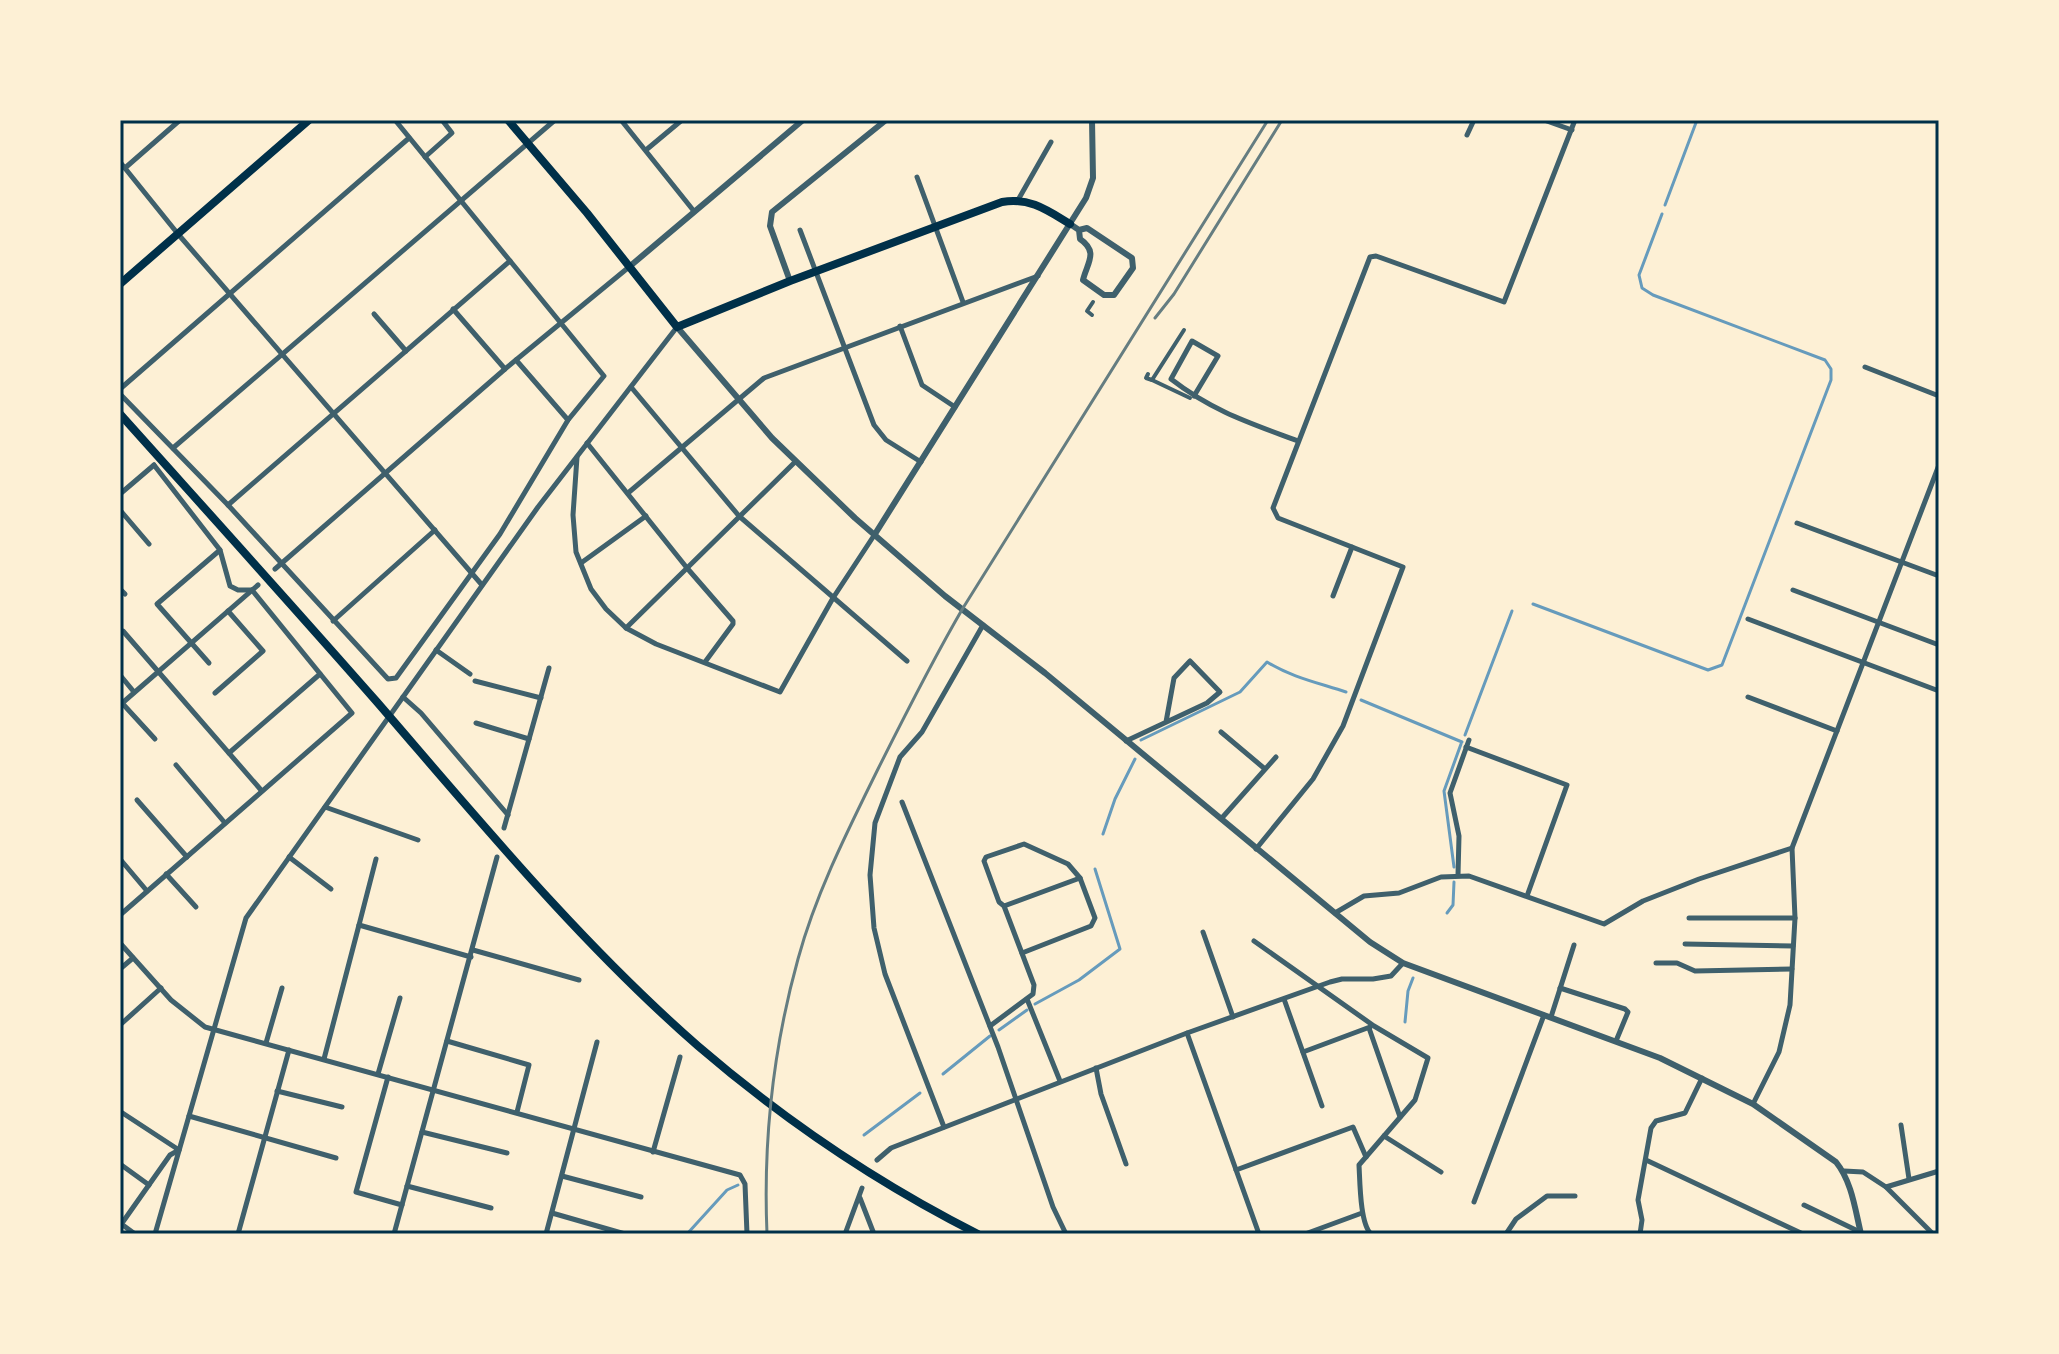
<svg xmlns="http://www.w3.org/2000/svg" width="2059" height="1354" viewBox="0 0 2059 1354" font-family="'Golos Text',sans-serif">
  <rect width="100%" height="100%" fill="#fdf0d5"/>
  <g fill="none" stroke-linecap="round" stroke-linejoin="round">
    <g stroke="#669bbc" stroke-width="3">
      <polyline points="1665,205 1697,120"/>
      <polyline points="1533,604 1708,670 1722,665 1831,380 1831,369 1825,360 1653,295 1642,288 1639,275 1662,214"/>
      <polyline points="1361,700 1462,742"/>
      <polyline points="1465,735 1512,611"/>
      <path d="M 1141,740 L 1240,692 L 1267,662 C 1291,677 1319,683 1346,692"/>
      <polyline points="1103,834 1115,799 1135,759"/>
      <polyline points="1454,867 1444,791 1461,744"/>
      <polyline points="1447,913 1453,905 1454,882"/>
      <polyline points="1035,1004 1079,980 1120,949 1095,869"/>
      <polyline points="1405,1022 1408,991 1413,978"/>
      <polyline points="999,1030 1027,1010"/>
      <polyline points="943,1074 990,1036"/>
      <polyline points="864,1135 920,1093"/>
      <polyline points="687,1234 727,1190 738,1185"/>
    </g>
    <g stroke="#3f606c" stroke-width="4">
      <polyline points="1092,315 1087,311 1093,302"/>
      <polyline points="1184,330 1152,380 1190,398"/>
      <polyline points="1148,374 1146,378 1152,380"/>
    </g>
    <g stroke="#3f606c" stroke-width="5">
      <polyline points="621,120 693,210"/>
      <polyline points="1544,120 1572,130"/>
      <polyline points="1467,135 1474,120"/>
      <polyline points="646,150 682,120"/>
      <polyline points="425,157 452,133 442,120"/>
      <polyline points="120,162 178,234 482,585"/>
      <polyline points="125,168 180,120"/>
      <polyline points="917,177 963,302"/>
      <polyline points="1018,200 1051,142"/>
      <polyline points="800,230 874,425 886,440 921,462"/>
      <polyline points="453,309 505,369"/>
      <polyline points="374,314 406,351"/>
      <polyline points="900,326 922,385 955,407"/>
      <polyline points="516,360 568,420"/>
      <polyline points="1865,367 1939,396"/>
      <polyline points="631,387 739,516 907,661"/>
      <polyline points="120,389 409,138"/>
      <polyline points="120,394 228,505 388,679 396,678 500,534 568,420 604,376 395,120"/>
      <path d="M 1194,396 L 1218,356 L 1192,341 L 1171,379 C 1212,411 1250,423 1298,441"/>
      <polyline points="587,443 687,568 733,621 733,624 705,662"/>
      <polyline points="173,448 555,120"/>
      <polyline points="577,457 573,515 576,552 591,589 606,609 626,628 656,644 780,692 833,598 875,534"/>
      <polyline points="154,465 220,550 230,586 238,590 251,590"/>
      <polyline points="628,493 764,378 1038,276"/>
      <polyline points="120,494 154,465"/>
      <polyline points="228,505 510,261"/>
      <polyline points="120,510 149,544"/>
      <polyline points="1797,523 1939,576"/>
      <polyline points="581,563 646,516"/>
      <polyline points="275,569 505,369 629,267"/>
      <polyline points="120,589 125,594"/>
      <polyline points="1793,590 1939,645"/>
      <polyline points="1333,596 1352,547"/>
      <polyline points="1748,619 1939,691"/>
      <polyline points="333,621 435,530"/>
      <polyline points="626,628 795,462"/>
      <polyline points="120,633 123,631 261,790"/>
      <polyline points="436,650 470,674"/>
      <polyline points="209,663 157,604 220,550"/>
      <polyline points="120,675 134,692"/>
      <polyline points="475,681 541,698"/>
      <polyline points="215,693 263,651 228,611"/>
      <polyline points="403,697 421,713 508,815"/>
      <polyline points="1748,697 1837,731"/>
      <polyline points="122,703 155,739"/>
      <polyline points="120,705 258,585"/>
      <polyline points="476,723 529,739"/>
      <polyline points="1221,732 1265,769"/>
      <polyline points="1126,741 1207,703 1220,692 1190,661 1174,678 1166,722"/>
      <polyline points="1466,747 1567,785 1527,896"/>
      <polyline points="229,753 320,674"/>
      <polyline points="176,765 225,823"/>
      <polyline points="137,800 187,857"/>
      <polyline points="902,802 998,1047 1053,1207 1066,1234"/>
      <polyline points="325,807 418,840"/>
      <polyline points="1221,819 1276,757"/>
      <polyline points="504,828 549,668"/>
      <polyline points="1256,849 1313,779 1343,726 1403,567 1278,518 1273,508 1370,257 1376,256 1504,302 1575,120"/>
      <polyline points="289,857 331,889"/>
      <polyline points="120,859 147,891"/>
      <polyline points="166,874 196,907"/>
      <polyline points="1458,875 1459,836 1450,793 1469,740"/>
      <polyline points="1004,906 1080,878 1095,918 1091,926 1022,953"/>
      <polyline points="1335,913 1364,896 1399,893 1441,877 1469,876 1604,924 1643,901 1699,879 1792,848"/>
      <polyline points="120,915 352,713 252,590"/>
      <polyline points="1689,918 1795,918"/>
      <polyline points="359,925 376,859"/>
      <polyline points="1203,932 1233,1017"/>
      <path d="M 1254,941 L 1374,1026 L 1428,1058 L 1415,1100 L 1359,1165 C 1360,1182 1360,1224 1371,1234"/>
      <polyline points="120,943 171,1000 205,1027 740,1175 745,1184 747,1234"/>
      <polyline points="1685,944 1793,946"/>
      <polyline points="473,950 579,980"/>
      <polyline points="1656,963 1677,963 1695,971 1792,969"/>
      <polyline points="120,969 133,958"/>
      <polyline points="1560,988 1625,1009 1628,1012 1616,1041"/>
      <polyline points="1027,999 1060,1081"/>
      <polyline points="1284,999 1322,1106"/>
      <polyline points="1551,1017 1574,945"/>
      <polyline points="120,1025 161,988"/>
      <polyline points="990,1026 1033,994 1034,985 1004,906 999,902 984,861 986,857 1024,844 1068,864 1080,878"/>
      <polyline points="1369,1028 1400,1117"/>
      <polyline points="1187,1033 1259,1234"/>
      <polyline points="447,1041 529,1065 517,1112"/>
      <polyline points="266,1043 282,988"/>
      <polyline points="1303,1052 1370,1027"/>
      <polyline points="324,1059 359,925 471,957"/>
      <polyline points="1096,1068 1101,1094 1126,1164"/>
      <polyline points="378,1074 400,998"/>
      <polyline points="388,1077 356,1192 402,1205"/>
      <polyline points="277,1091 342,1107"/>
      <polyline points="1753,1104 1779,1052 1790,1005 1795,918 1792,848 1939,465"/>
      <polyline points="189,1116 336,1158"/>
      <polyline points="1901,1125 1909,1179"/>
      <polyline points="944,1127 885,974 874,928 870,875 875,823 900,757 922,732 983,625"/>
      <polyline points="422,1132 507,1153"/>
      <polyline points="1384,1136 1441,1172"/>
      <polyline points="653,1152 680,1057"/>
      <polyline points="877,1160 891,1148 1187,1033 1330,982 1342,979 1373,979 1391,976 1403,963"/>
      <polyline points="1646,1160 1803,1234"/>
      <polyline points="120,1164 149,1185"/>
      <polyline points="1236,1170 1353,1127 1366,1157"/>
      <polyline points="1844,1171 1863,1172 1886,1187 1939,1171"/>
      <polyline points="562,1176 641,1197"/>
      <polyline points="407,1186 491,1208"/>
      <polyline points="1886,1187 1933,1234"/>
      <polyline points="860,1198 874,1234"/>
      <polyline points="1474,1202 1544,1015"/>
      <polyline points="1804,1205 1860,1232"/>
      <polyline points="552,1213 625,1234"/>
      <polyline points="120,1223 135,1234"/>
      <polyline points="120,1226 170,1155 179,1150 121,1112"/>
      <polyline points="155,1234 246,918 538,507 677,327"/>
      <polyline points="238,1234 289,1050"/>
      <polyline points="394,1234 497,857"/>
      <polyline points="546,1234 597,1042"/>
      <polyline points="845,1234 862,1188"/>
      <polyline points="1305,1234 1362,1213"/>
      <polyline points="1506,1234 1516,1219 1547,1196 1575,1196"/>
      <polyline points="1640,1234 1642,1220 1638,1200 1651,1128 1656,1121 1685,1113 1702,1078"/>
    </g>
    <g stroke="#3f606c" stroke-width="6">
      <path d="M 1070,224 L 1079,230 L 1087,228 L 1132,258 L 1133,268 L 1114,295 L 1104,295 L 1083,280 C 1087,263 1099,252 1080,239 L 1079,230"/>
      <polyline points="629,267 803,120"/>
      <polyline points="790,281 770,226 772,212 886,120"/>
      <path d="M 677,327 L 772,438 L 855,518 L 945,596 L 1045,673 L 1370,942 L 1403,963 L 1660,1058 L 1753,1104 L 1836,1162 C 1852,1182 1855,1209 1861,1234"/>
      <polyline points="875,534 1086,198 1093,178 1092,120"/>
    </g>
    <g stroke="#003049" stroke-width="8">
      <path d="M 508,120 L 587,213 L 677,327 L 790,281 L 1002,202 C 1029,197 1047,210 1070,224"/>
      <polyline points="120,284 309,120"/>
    </g>
    <path stroke="#003049" stroke-width="8" d="M 120,414 C 206,510 292,605 377,702 C 479,820 580,943 698,1046 C 784,1120 877,1183 978,1234"/>
    <g stroke="#657d81" stroke-width="3">
      <polyline points="1155,318 1174,294 1282,120"/>
      <path d="M 767,1234 C 763,1140 773,1049 798,959 C 816,893 848,830 878,769 C 905,715 932,661 963,608 L 1268,120"/>
    </g>
  </g>
  <rect width="2059" height="1354" fill="none" stroke="#fdf0d5" stroke-width="244"/>
  <rect x="122" y="122" width="1815" height="1110" fill="none" stroke="#003049" stroke-width="3"/>
</svg>
